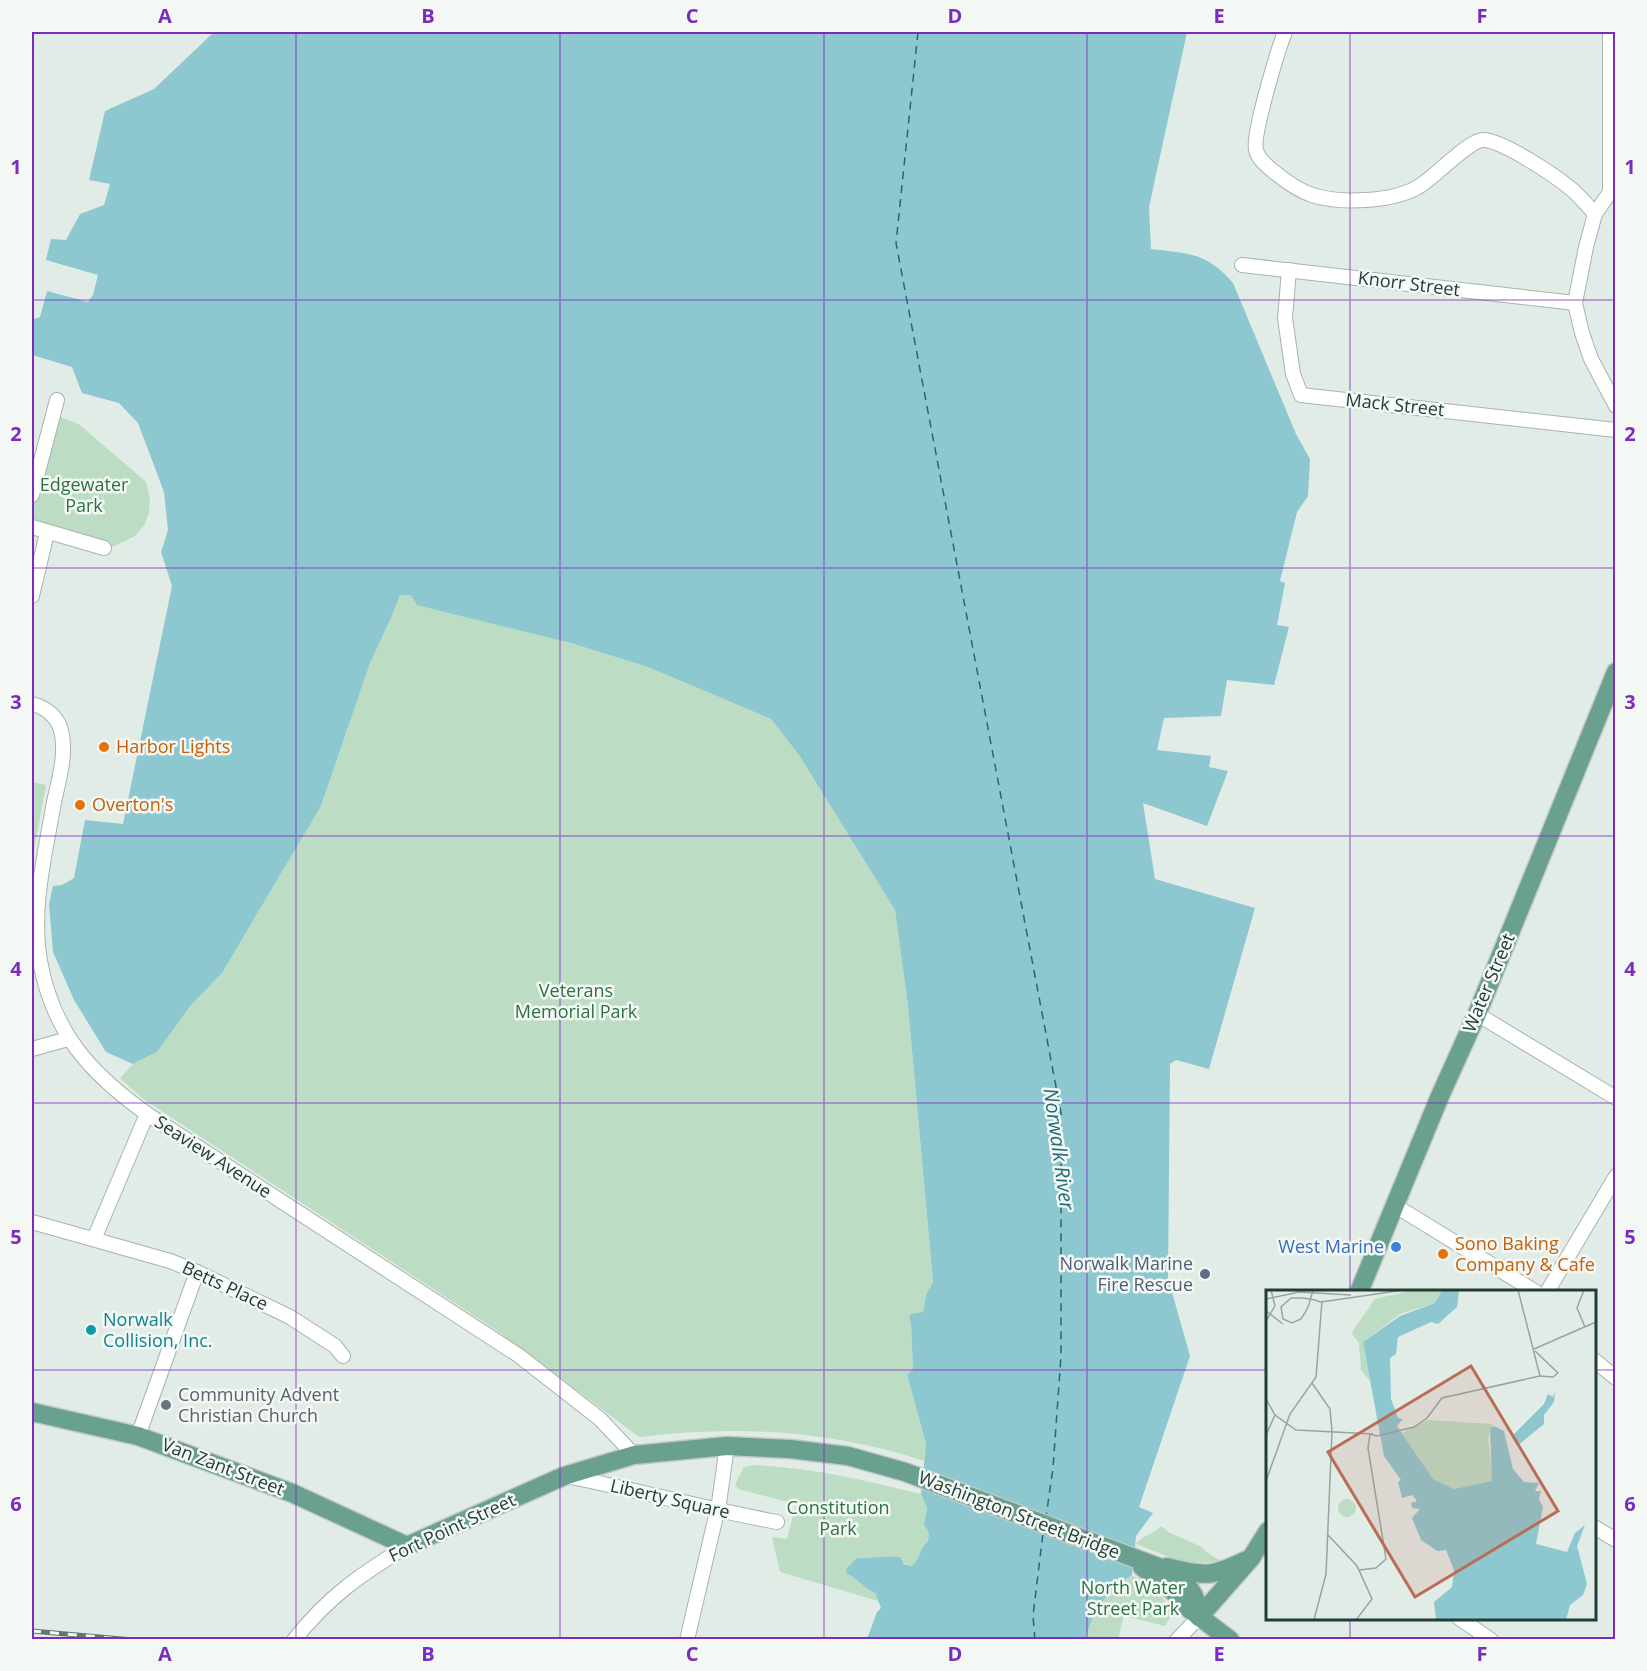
<svg xmlns="http://www.w3.org/2000/svg" width="1647" height="1671" viewBox="0 0 1647 1671" font-family="'Open Sans',sans-serif">
  <rect width="100%" height="100%" fill="#e2ece7"/>
  <g fill="#bcdcc4">
    <polygon points="52,413 80,425 146,482 150,499 149,513 144,525 135,536 100,553 32,533 32,495"/>
    <path d="M 399,595 L 411,595 L 648,667 L 771,719 L 799,755 L 895,910 L 908,1006 L 933,1282 L 926,1295 L 923,1312 L 911,1314 L 909,1317 L 911,1324 L 913,1369 L 907,1376 L 926,1444 L 924,1461 C 829,1430 738,1425 639,1437 L 496,1330 L 143,1099 L 120,1078 L 133,1064 L 157,1052 L 191,1005 L 222,973 L 321,806 L 370,663 L 391,618 Z"/>
    <polygon points="32,782 46,785 32,861"/>
    <path d="M 755,1465 C 814,1468 864,1480 921,1494 L 927,1508 L 924,1523 L 929,1533 L 928,1541 C 919,1549 921,1557 912,1566 L 888,1556 L 874,1559 L 857,1558 L 847,1574 C 859,1579 863,1588 875,1593 L 878,1601 L 780,1572 L 772,1537 L 787,1539 L 796,1504 L 738,1489 L 735,1485 L 744,1467 Z"/>
    <path d="M 1161,1526 L 1168,1532 L 1202,1547 L 1206,1552 L 1221,1561 C 1189,1567 1164,1555 1136,1544 C 1142,1535 1153,1535 1161,1526 Z"/>
    <path d="M 1132,1575 L 1160,1593 L 1172,1614 L 1165,1626 L 1124,1616 L 1118,1639 L 1086,1640 C 1093,1609 1106,1593 1132,1575 Z"/>
  </g>
  <path fill="#8dc7cf" d="M 214,32 L 1187,32 L 1149,207 L 1151,249 C 1190,254 1206,252 1233,283 L 1296,434 L 1310,459 L 1308,496 L 1297,512 L 1280,581 L 1285,583 L 1277,625 L 1289,627 L 1274,685 L 1227,680 L 1221,716 L 1164,718 L 1157,750 L 1211,756 L 1209,767 L 1228,771 L 1207,826 L 1143,803 L 1155,879 L 1255,908 L 1209,1069 L 1176,1060 L 1170,1064 L 1168,1278 L 1190,1356 L 1139,1507 L 1153,1513 L 1136,1536 L 1132,1575 C 1106,1593 1093,1609 1086,1639 L 867,1639 L 877,1612 L 881,1608 L 875,1593 C 863,1588 859,1579 847,1574 L 846,1569 L 857,1558 C 872,1559 885,1555 900,1557 L 904,1564 L 912,1566 C 921,1557 919,1549 928,1541 L 929,1533 L 924,1524 L 927,1508 L 921,1494 L 926,1444 L 907,1375 L 913,1369 L 911,1324 L 909,1317 L 911,1314 L 923,1312 L 926,1295 L 933,1282 L 908,1006 L 895,910 L 799,755 L 771,719 L 648,667 L 567,642 L 417,605 L 411,595 L 400,595 L 391,618 L 370,663 L 321,806 L 222,973 L 191,1005 L 157,1052 L 133,1064 L 106,1052 L 74,1000 L 53,952 L 49,904 L 53,886 L 62,885 L 74,878 L 85,820 L 123,824 L 172,586 L 161,552 L 168,530 L 164,492 L 138,423 L 119,403 L 82,393 L 72,367 L 32,355 L 32,320 L 40,317 L 47,291 L 88,302 L 93,295 L 98,275 L 46,260 L 51,239 L 66,240 L 80,214 L 104,205 L 110,184 L 89,180 L 105,111 L 154,89 Z"/>
  <g fill="none" stroke-linecap="round" stroke-linejoin="round">
    <g stroke="#1f6b76" stroke-width="1.5" stroke-dasharray="8 6" stroke-linecap="butt">
      <polyline points="918,32 896,243 1061,1113 1061,1356 1053,1468 1046,1517"/>
      <polyline points="1035,1640 1033,1616 1043,1533"/>
    </g>
    <g stroke="#a5b4ae" stroke-width="16">
      <g id="minor">
        <path d="M 1285,32 C 1278,50 1252,135 1256,150 C 1258,159 1267,166 1273,171 C 1285,181 1297,190 1312,195 C 1339,204 1393,202 1418,187 C 1434,178 1469,140 1483,140 C 1502,140 1554,175 1570,188 C 1579,195 1587,205 1595,214"/>
        <polyline points="1610,32 1610,192 1595,214 1586,247 1575,303 1582,333 1591,359 1616,406"/>
        <polyline points="1242,265 1575,303"/>
        <polyline points="1289,270 1285,318 1293,374 1301,395 1616,430"/>
        <polyline points="32,495 57,400"/>
        <polyline points="32,527 104,548"/>
        <polyline points="32,596 47,533"/>
        <path d="M 32,704 C 45,707 57,716 61,730 C 67,752 59,780 54,802 C 45,855 31,908 40,961 C 53,1033 90,1073 147,1114 L 518,1355 L 600,1419 L 634,1455"/>
        <polyline points="1477,1014 1616,1098"/>
        <polyline points="32,1049 68,1039"/>
        <polyline points="1394,1205 1536,1292"/>
        <polyline points="32,1222 170,1261 197,1272 290,1317 335,1346 343,1356"/>
        <polyline points="94,1239 147,1114"/>
        <polyline points="1547,1292 1616,1176"/>
        <polyline points="1594,1360 1616,1378"/>
        <polyline points="138,1436 197,1272"/>
        <path d="M 566,1476 C 637,1490 706,1509 777,1522"/>
        <polyline points="1594,1527 1616,1540"/>
        <polyline points="1459,1618 1491,1640"/>
        <path d="M 294,1640 C 329,1596 360,1575 407,1546"/>
        <polyline points="687,1640 719,1503 727,1446"/>
        <polyline points="1177,1640 1199,1617"/>
      </g>
    </g>
    <g stroke="#c1c8c6" stroke-width="21">
      <g id="major">
        <polyline points="1359,1292 1440,1096 1477,1014 1616,672"/>
        <path d="M 32,1412 L 138,1436 L 292,1493 L 407,1546 L 564,1476 L 634,1455 L 727,1446 L 790,1449 L 848,1456 L 905,1472 L 1169,1571 C 1189,1586 1197,1592 1199,1617"/>
        <polyline points="1142,1567 1175,1593 1188,1608 1230,1640"/>
        <path d="M 1167,1567 C 1207,1576 1209,1578 1247,1560"/>
        <polyline points="1199,1617 1251,1558 1268,1531"/>
      </g>
    </g>
    <use href="#minor" stroke="#fff" stroke-width="14"/>
    <use href="#major" stroke="#69a08f" stroke-width="18"/>
    <g stroke="#5d7870" stroke-width="5">
      <polyline id="rail" points="32,1631 133,1640"/>
    </g>
    <use href="#rail" stroke="#f3f8f5" stroke-width="3" stroke-dasharray="9" stroke-linecap="butt"/>
  </g>
  <path fill="none" stroke="#7b2cbf" stroke-width="1.5" stroke-opacity="0.55" d="M 296,32 L 296,1640M 560,32 L 560,1640M 824,32 L 824,1640M 1087,32 L 1087,1640M 1350,32 L 1350,1292M 32,300 L 1616,300M 32,568 L 1616,568M 32,836 L 1616,836M 32,1103 L 1616,1103M 32,1370 L 1268,1370M 1594,1370 L 1616,1370M 1350,1618 L 1350,1640"/>
  <g fill="#e8710a" stroke="#f3f8f5" stroke-width="2">
    <circle cx="104" cy="747" r="6"/>
    <circle cx="80" cy="805" r="6"/>
    <circle cx="1443" cy="1254" r="6"/>
  </g>
  <circle fill="#3f7fe0" stroke="#f3f8f5" stroke-width="2" cx="1396" cy="1247" r="6"/>
  <circle fill="#5c6f8a" stroke="#f3f8f5" stroke-width="2" cx="1205" cy="1274" r="6"/>
  <circle fill="#0f9aa8" stroke="#f3f8f5" stroke-width="2" cx="91" cy="1330" r="6"/>
  <circle fill="#6b7280" stroke="#f3f8f5" stroke-width="2" cx="166" cy="1405" r="6"/>
  <g text-anchor="middle" stroke-width="5" stroke-linejoin="round" paint-order="stroke">
    <g font-size="18" fill="#233c34" stroke="#f3f8f5">
      <text transform="translate(1409 284) rotate(7)" y="6">Knorr Street</text>
      <text transform="translate(1395 405) rotate(6)" y="6">Mack Street</text>
      <text transform="translate(1489 983) rotate(-67)" y="6">Water Street</text>
      <text transform="translate(213 1157) rotate(33)" y="6">Seaview Avenue</text>
      <text transform="translate(225 1286) rotate(25)" y="6">Betts Place</text>
      <text transform="translate(223 1467) rotate(21)" y="6">Van Zant Street</text>
      <text transform="translate(670 1499) rotate(13)" y="6">Liberty Square</text>
      <text transform="translate(1019 1515) rotate(21)" y="6">Washington Street Bridge</text>
      <text transform="translate(452 1528) rotate(-25)" y="6">Fort Point Street</text>
    </g>
    <g font-size="18" fill="#2f7146" stroke="#f3f8f5">
      <text x="84" y="491">Edgewater<tspan x="84" dy="21">Park</tspan></text>
      <text x="576" y="997">Veterans<tspan x="576" dy="21">Memorial Park</tspan></text>
      <text x="838" y="1514">Constitution<tspan x="838" dy="21">Park</tspan></text>
      <text x="1133" y="1594">North Water<tspan x="1133" dy="21">Street Park</tspan></text>
    </g>
    <g font-size="18" fill="#c56008" stroke="#f3f8f5" text-anchor="start">
      <text x="116" y="753">Harbor Lights</text>
      <text x="92" y="811">Overton's</text>
      <text x="1455" y="1250">Sono Baking<tspan x="1455" dy="21">Company &amp; Cafe</tspan></text>
    </g>
    <g font-size="18" fill="#366cbe" stroke="#f3f8f5" text-anchor="end">
      <text x="1384" y="1253">West Marine</text>
    </g>
    <g font-size="18" fill="#4e5e75" stroke="#f3f8f5" text-anchor="end">
      <text x="1193" y="1270">Norwalk Marine<tspan x="1193" dy="21">Fire Rescue</tspan></text>
    </g>
    <g font-size="18" fill="#0d838f" stroke="#f3f8f5" text-anchor="start">
      <text x="103" y="1326">Norwalk<tspan x="103" dy="21">Collision, Inc.</tspan></text>
    </g>
    <g font-size="18" fill="#5b616d" stroke="#f3f8f5" text-anchor="start">
      <text x="178" y="1401">Community Advent<tspan x="178" dy="21">Christian Church</tspan></text>
    </g>
    <g font-size="20" font-style="italic" fill="#1f6b76" stroke="#f3f8f5">
      <text transform="translate(1059 1149) rotate(82)" y="7">Norwalk River</text>
    </g>
  </g>
  <g transform="translate(1266 1290)">
    <rect width="330" height="330" fill="#e2ece7"/>
    <path d="M 147,0 L 176,0 L 169,13 L 134,24 L 97,52 L 104,91 L 95,80 L 93,53 L 86,44 L 88,39 L 109,9 ZM 162,130 L 226,134 L 222,148 L 227,191 L 188,199 L 167,189 L 136,143 ZM72 218a9 9 0 1 1 18 0a9 9 0 1 1-18 0Z" fill="#bcdcc4"/>
    <path d="M 176,0 L 193,0 L 191,17 L 172,34 L 165,32 L 132,47 L 130,64 L 124,68 L 125,109 L 132,128 L 137,129 L 131,136 L 167,189 L 188,199 L 226,191 L 224,138 L 228,136 L 238,141 L 247,179 L 258,192 L 273,193 L 269,201 L 275,201 L 273,209 L 277,217 L 270,254 L 301,262 L 309,243 L 319,235 L 311,256 L 321,294 L 317,305 L 304,315 L 300,330 L 170,330 L 168,312 L 186,297 L 188,280 L 180,260 L 171,261 L 155,250 L 146,228 L 154,219 L 146,218 L 145,213 L 151,211 L 146,205 L 136,208 L 132,192 L 135,190 L 118,166 L 97,52 L 134,26 L 169,13 ZM 289,101 L 288,112 L 278,125 L 278,134 L 251,156 L 246,146 L 278,114 L 282,104 L 287,107 Z" fill="#8dc7cf"/>
    <path fill="none" stroke="#8dc7cf" stroke-width="3" d="M 123,145 L 142,180 L 202,247 L 241,330"/>
    <path fill="none" stroke="#96a69f" stroke-width="1.5" d="M 47,0 L 43,14 L 42,17 L 40,21 L 35,29 L 26,33 L 17,29 L 15,17 L 25,8 L 37,8 L 49,10 L 54,12 L 62,11 L 138,0M 252,0 L 274,86M 318,0 L 311,18 L 319,37M 0,9 L 33,2 L 85,5M 0,21 L 17,34M 0,31 L 9,16 L 5,0M 268,59 L 330,32M 269,61 L 292,83 L 287,87 L 274,86M 46,93 L 64,119 L 66,142 L 60,284 L 48,330M 0,109 L 9,125 L 30,140 L 107,144M 104,144 L 111,146 L 148,137 L 161,128 L 176,108 L 274,86M 0,145 L 9,125M 0,191 L 24,124 L 50,87 L 56,11M 62,245 L 91,276 L 106,309 L 90,330M 93,280 L 110,278 L 120,269 L 102,158 L 104,144"/>
    <path fill="#ba6d55" fill-opacity="0.15" stroke="#ba6d55" stroke-width="3" d="M 205,76 L 292,221 L 149,307 L 62,162 Z"/>
    <rect width="330" height="330" fill="none" stroke="#233c34" stroke-width="3"/>
  </g>
  <rect width="1647" height="1671" fill="none" stroke="#f3f8f5" stroke-width="66"/>
  <rect x="33" y="33" width="1581" height="1605" fill="none" stroke="#7b2cbf" stroke-width="2"/>
  <g font-size="20" text-anchor="middle" font-weight="bold" fill="#7b2cbf">
    <text x="165" y="23">A</text>
    <text x="428" y="23">B</text>
    <text x="692" y="23">C</text>
    <text x="955" y="23">D</text>
    <text x="1219" y="23">E</text>
    <text x="1482" y="23">F</text>
    <text x="16" y="174">1</text>
    <text x="1630" y="174">1</text>
    <text x="16" y="441">2</text>
    <text x="1630" y="441">2</text>
    <text x="16" y="709">3</text>
    <text x="1630" y="709">3</text>
    <text x="16" y="976">4</text>
    <text x="1630" y="976">4</text>
    <text x="16" y="1244">5</text>
    <text x="1630" y="1244">5</text>
    <text x="16" y="1511">6</text>
    <text x="1630" y="1511">6</text>
    <text x="165" y="1661">A</text>
    <text x="428" y="1661">B</text>
    <text x="692" y="1661">C</text>
    <text x="955" y="1661">D</text>
    <text x="1219" y="1661">E</text>
    <text x="1482" y="1661">F</text>
  </g>
</svg>
